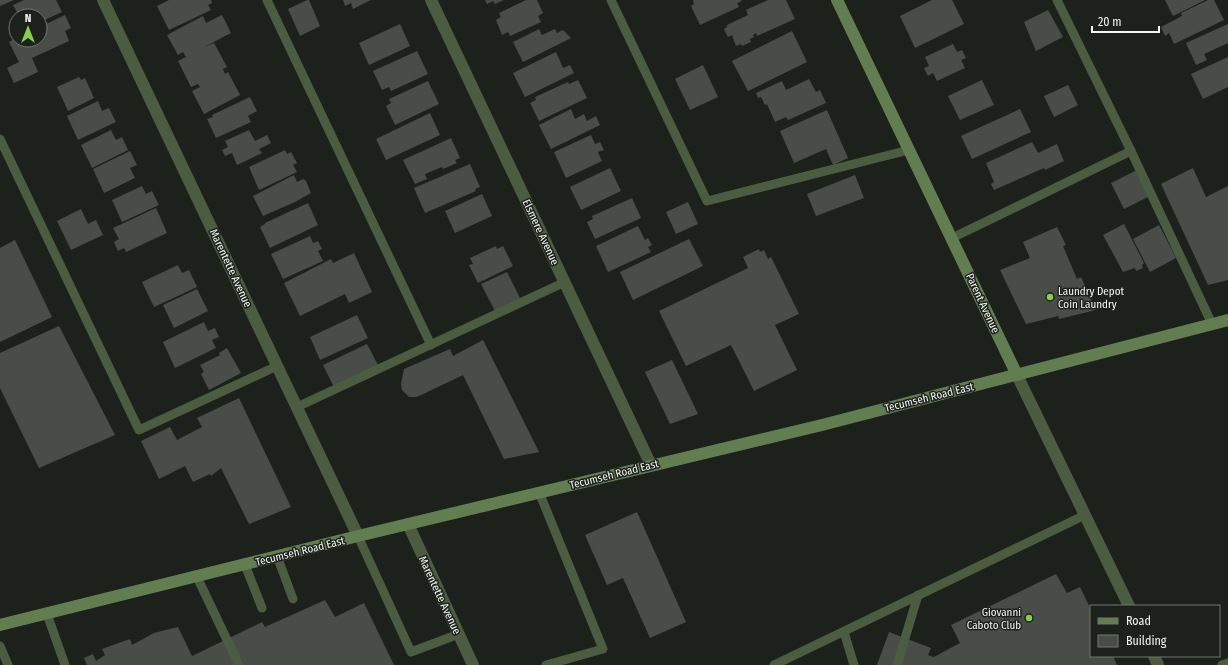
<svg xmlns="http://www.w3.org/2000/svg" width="1228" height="665" viewBox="0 0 1228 665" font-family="'Fira Sans Condensed',sans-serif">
  <rect width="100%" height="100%" fill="#1d211c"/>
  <g fill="#494d47">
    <polygon points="0,0 14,0 0,6"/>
    <polygon points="24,0 56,0 62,12 40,22 40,16 19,16 13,5"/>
    <polygon points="169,0 211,0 212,3 208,5 211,10 169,30 157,6"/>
    <polygon points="307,0 309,0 320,26 300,36 288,9"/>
    <polygon points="343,0 371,0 353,9 351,3 345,6"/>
    <polygon points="485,0 504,0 495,4 493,1 487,4"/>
    <polygon points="526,0 537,0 543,13 538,16 541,22 510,36 508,32 502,35 496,20 501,17 499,13"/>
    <polygon points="694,0 741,0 742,1 737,3 739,7 700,25 691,6 694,4 693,1"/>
    <polygon points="768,0 786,0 795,19 757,36 756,33 753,35 754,37 750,39 751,42 742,46 741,44 736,46 732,35 728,37 724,29 727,27 727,25 748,15 746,10"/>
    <polygon points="932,0 952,0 964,24 915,48 900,16"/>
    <polygon points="1165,0 1205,0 1173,16"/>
    <polygon points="1208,0 1214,0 1224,20 1174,44 1169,33 1165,36 1161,27 1182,16 1181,13"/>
    <polygon points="1048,10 1063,37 1036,51 1024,22"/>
    <polygon points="65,15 71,28 65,31 69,41 32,58 38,72 14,83 7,68 19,62 9,42 16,38 16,40 40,40 40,27"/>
    <polygon points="222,15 231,33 204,47 214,43 227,67 223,69 225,74 228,72 240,95 204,114 192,91 200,87 198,84 191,87 178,61 186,57 183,52 178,55 167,35 203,16 206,23"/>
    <polygon points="400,24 410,46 369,65 359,43"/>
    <polygon points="1228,24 1228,43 1204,54 1207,60 1196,65 1186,43"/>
    <polygon points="539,29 542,35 555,29 557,33 563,30 571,38 523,62 513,42"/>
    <polygon points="792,31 807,62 748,91 732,61"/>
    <polygon points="953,44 957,52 962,50 966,58 961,60 965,68 937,81 933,73 928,76 924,68 929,66 925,57"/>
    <polygon points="417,51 428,74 391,91 389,87 382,90 373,71"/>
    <polygon points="556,52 563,68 570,65 574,73 525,97 513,73"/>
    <polygon points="1228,57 1228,87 1203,99 1191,74"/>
    <polygon points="703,65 718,97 690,110 675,79"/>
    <polygon points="79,77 81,80 85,78 94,98 68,111 57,87"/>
    <polygon points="809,79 816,92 820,90 826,103 788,120 786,117 775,122 767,104 765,105 761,97 758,98 756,93 782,81 786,90"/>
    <polygon points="578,80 587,98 539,121 530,103 536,100 535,97 568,82 569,84"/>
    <polygon points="982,80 994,105 960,120 948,96"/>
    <polygon points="428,81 439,104 395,125 386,106 391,103 389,99"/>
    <polygon points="1068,85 1078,105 1054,117 1044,96"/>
    <polygon points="250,97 257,111 248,116 251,122 216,138 207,119 213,117 212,115"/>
    <polygon points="98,101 102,111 109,108 116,122 78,140 67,116"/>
    <polygon points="571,109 575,119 584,114 587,121 596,116 600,125 551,149 539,125"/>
    <polygon points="1020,109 1031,132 972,159 961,136"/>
    <polygon points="827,110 848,158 833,165 826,149 794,163 780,131"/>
    <polygon points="430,113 440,135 386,160 376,139"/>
    <polygon points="111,130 116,140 122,137 128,150 92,168 81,145"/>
    <polygon points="249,130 255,141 267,135 271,143 259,149 262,153 237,165 232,153 225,156 222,150 228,147 225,141"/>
    <polygon points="591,135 595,144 600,142 604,150 598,152 602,161 566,178 554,152"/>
    <polygon points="451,138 460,158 455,160 457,163 443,169 442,167 425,174 427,179 415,184 403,160"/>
    <polygon points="1032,142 1038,153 1057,144 1064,161 1045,170 1044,168 994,190 991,184 994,182 986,163"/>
    <polygon points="285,150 287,154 291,152 297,163 293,165 297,172 259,190 249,167"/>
    <polygon points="130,151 137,165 130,168 135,178 104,193 93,169"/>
    <polygon points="470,164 480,187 475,189 476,191 425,213 414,188"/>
    <polygon points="610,168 621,191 581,210 570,187"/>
    <polygon points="1193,168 1206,197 1228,186 1228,280 1208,285 1161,184"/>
    <polygon points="1137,170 1150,196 1124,209 1111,183"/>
    <polygon points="294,175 297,182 303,179 306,181 311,193 295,202 263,216 253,196"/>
    <polygon points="855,175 864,198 816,216 807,194"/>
    <polygon points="142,186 146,194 152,191 159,205 122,222 112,200"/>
    <polygon points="482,194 492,216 455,233 445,211"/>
    <polygon points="632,198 641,218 595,239 587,222 593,219 592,216"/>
    <polygon points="688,202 698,224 676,234 666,212"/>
    <polygon points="308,203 318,225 270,248 260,227 265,224 265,223"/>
    <polygon points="156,208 167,233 126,252 124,248 118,251 114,242 119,239 113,228"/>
    <polygon points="81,209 88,224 96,220 103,235 71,250 57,221"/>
    <polygon points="1124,224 1144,263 1142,265 1143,268 1136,271 1135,268 1123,272 1103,235"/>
    <polygon points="1159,225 1176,258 1150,272 1133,239"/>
    <polygon points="638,226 645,240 648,238 652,245 648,247 651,252 608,272 596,246"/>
    <polygon points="1057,227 1066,245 1063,246 1077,279 1081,277 1096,310 1059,319 1058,316 1026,324 1000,270 1030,258 1023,242"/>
    <polygon points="310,236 313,243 318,241 322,249 318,251 323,261 283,279 271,254"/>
    <polygon points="689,239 703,266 633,300 620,272"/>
    <polygon points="15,240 52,317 0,342 0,248"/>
    <polygon points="496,246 497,249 503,246 513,266 478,283 469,265 473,264 470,258"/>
    <polygon points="759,249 760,252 764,250 768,259 771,257 799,314 775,325 797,370 754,391 731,345 686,366 659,311 748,268 743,257"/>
    <polygon points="354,253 372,292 349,303 345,294 300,316 284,283 331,259 333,263"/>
    <polygon points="178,265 182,273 189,270 197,287 154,307 142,282"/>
    <polygon points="507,272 520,298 495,311 481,284"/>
    <polygon points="197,289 208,311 174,328 163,305"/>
    <polygon points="357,315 368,338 320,360 310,337"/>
    <polygon points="204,322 208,331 215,328 219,337 212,340 216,348 175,368 163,342"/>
    <polygon points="59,326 115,435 39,468 0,388 0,353"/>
    <polygon points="483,340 539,452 504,459 463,375 417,397 409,397 402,390 401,384 404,369 450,349 453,356"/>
    <polygon points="367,344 378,365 334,387 323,365"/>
    <polygon points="227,348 241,373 209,390 201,374 204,372 200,365 220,355 219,353"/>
    <polygon points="672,360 698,414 670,424 645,372"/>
    <polygon points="239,398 291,507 249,524 221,468 211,476 210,474 193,482 185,466 159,479 141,441 170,427 177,440 202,427 197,418"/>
    <polygon points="637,512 686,622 650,638 623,578 607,585 585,535"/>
    <polygon points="1056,574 1067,593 1080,587 1091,610 1091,656 1113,656 1117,665 877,665 889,632 931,648 928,655 934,657 960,643 951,625"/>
    <polygon points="325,600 335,617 364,603 394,665 87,665 84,658 93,654 96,661 105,655 102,649 130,639 132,645 154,633 178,627 192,656 262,622 265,627"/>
  </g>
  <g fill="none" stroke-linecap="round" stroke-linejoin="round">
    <g stroke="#4b5c40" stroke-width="9">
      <polyline points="267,0 431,345"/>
      <polyline points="611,0 707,201 909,150"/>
      <polyline points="1057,0 1131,151 1212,324"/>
      <polyline points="0,139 139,430 277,366"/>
      <polyline points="952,238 1131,151"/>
      <polyline points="297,407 565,282"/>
      <polyline points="539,492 603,649 546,665"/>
      <polyline points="358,536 411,652 459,634"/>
      <polyline points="277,556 293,599"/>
      <polyline points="245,565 262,608"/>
      <polyline points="197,577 239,665"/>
      <polyline points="47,614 65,665"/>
      <polyline points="844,632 854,665"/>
      <polyline points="0,646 8,665"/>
      <polyline points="774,665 1085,515"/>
      <polyline points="897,665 918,595"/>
      <polyline points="1222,665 1228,663"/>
    </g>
    <g stroke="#4b5c40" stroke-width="12">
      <polyline points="103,0 358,536"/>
      <polyline points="431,0 651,465"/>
      <polyline points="1017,375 1129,606"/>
      <polyline points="408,524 473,665"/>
      <polyline points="1154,656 1158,665"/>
    </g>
    <g stroke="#627e51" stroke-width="12">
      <polyline points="837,0 1017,375"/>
      <polyline points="0,625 358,536 822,425 1228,320"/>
    </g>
  </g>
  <g fill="#85cf4c" stroke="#1d211c" stroke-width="1.5">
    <circle cx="1050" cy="297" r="4"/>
    <circle cx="1029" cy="618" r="4"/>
  </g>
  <g text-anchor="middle" stroke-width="3" stroke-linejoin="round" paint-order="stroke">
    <g font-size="11" fill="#f3f5f1" stroke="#1d211c">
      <text transform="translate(541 232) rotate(65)" y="4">Elsmere Avenue</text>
      <text transform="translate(231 268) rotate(65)" y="4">Marentette Avenue</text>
      <text transform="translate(983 303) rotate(65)" y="4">Parent Avenue</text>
      <text transform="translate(929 397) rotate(-14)" y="4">Tecumseh Road East</text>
      <text transform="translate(614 474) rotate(-14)" y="4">Tecumseh Road East</text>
      <text transform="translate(300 551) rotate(-14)" y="4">Tecumseh Road East</text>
      <text transform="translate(440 595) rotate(65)" y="4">Marentette Avenue</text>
    </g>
    <g font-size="11" fill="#f3f5f1" stroke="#1d211c" text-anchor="start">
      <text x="1058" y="295">Laundry Depot<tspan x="1058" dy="13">Coin Laundry</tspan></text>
      <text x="1021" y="616" text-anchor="end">Giovanni<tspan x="1021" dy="13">Caboto Club</tspan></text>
    </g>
  </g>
  <rect x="1090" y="605" width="130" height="52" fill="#1d211c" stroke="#737671"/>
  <rect x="1098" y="618" width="20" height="6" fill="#627e51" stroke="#737671"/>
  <text x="1126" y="625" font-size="12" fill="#f3f5f1">Road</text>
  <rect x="1098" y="635" width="20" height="12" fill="#494d47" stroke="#737671"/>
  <text x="1126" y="645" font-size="12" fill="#f3f5f1">Building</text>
  <g transform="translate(28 28)"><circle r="19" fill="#1d211c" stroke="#737671"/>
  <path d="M0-3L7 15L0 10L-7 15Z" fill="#85cf4c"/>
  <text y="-6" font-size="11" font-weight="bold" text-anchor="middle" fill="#f3f5f1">N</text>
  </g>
  <path d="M1092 26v6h67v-6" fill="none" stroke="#f3f5f1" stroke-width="2"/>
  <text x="1098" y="26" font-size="12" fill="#f3f5f1" stroke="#1d211c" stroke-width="3" paint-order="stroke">20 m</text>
</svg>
